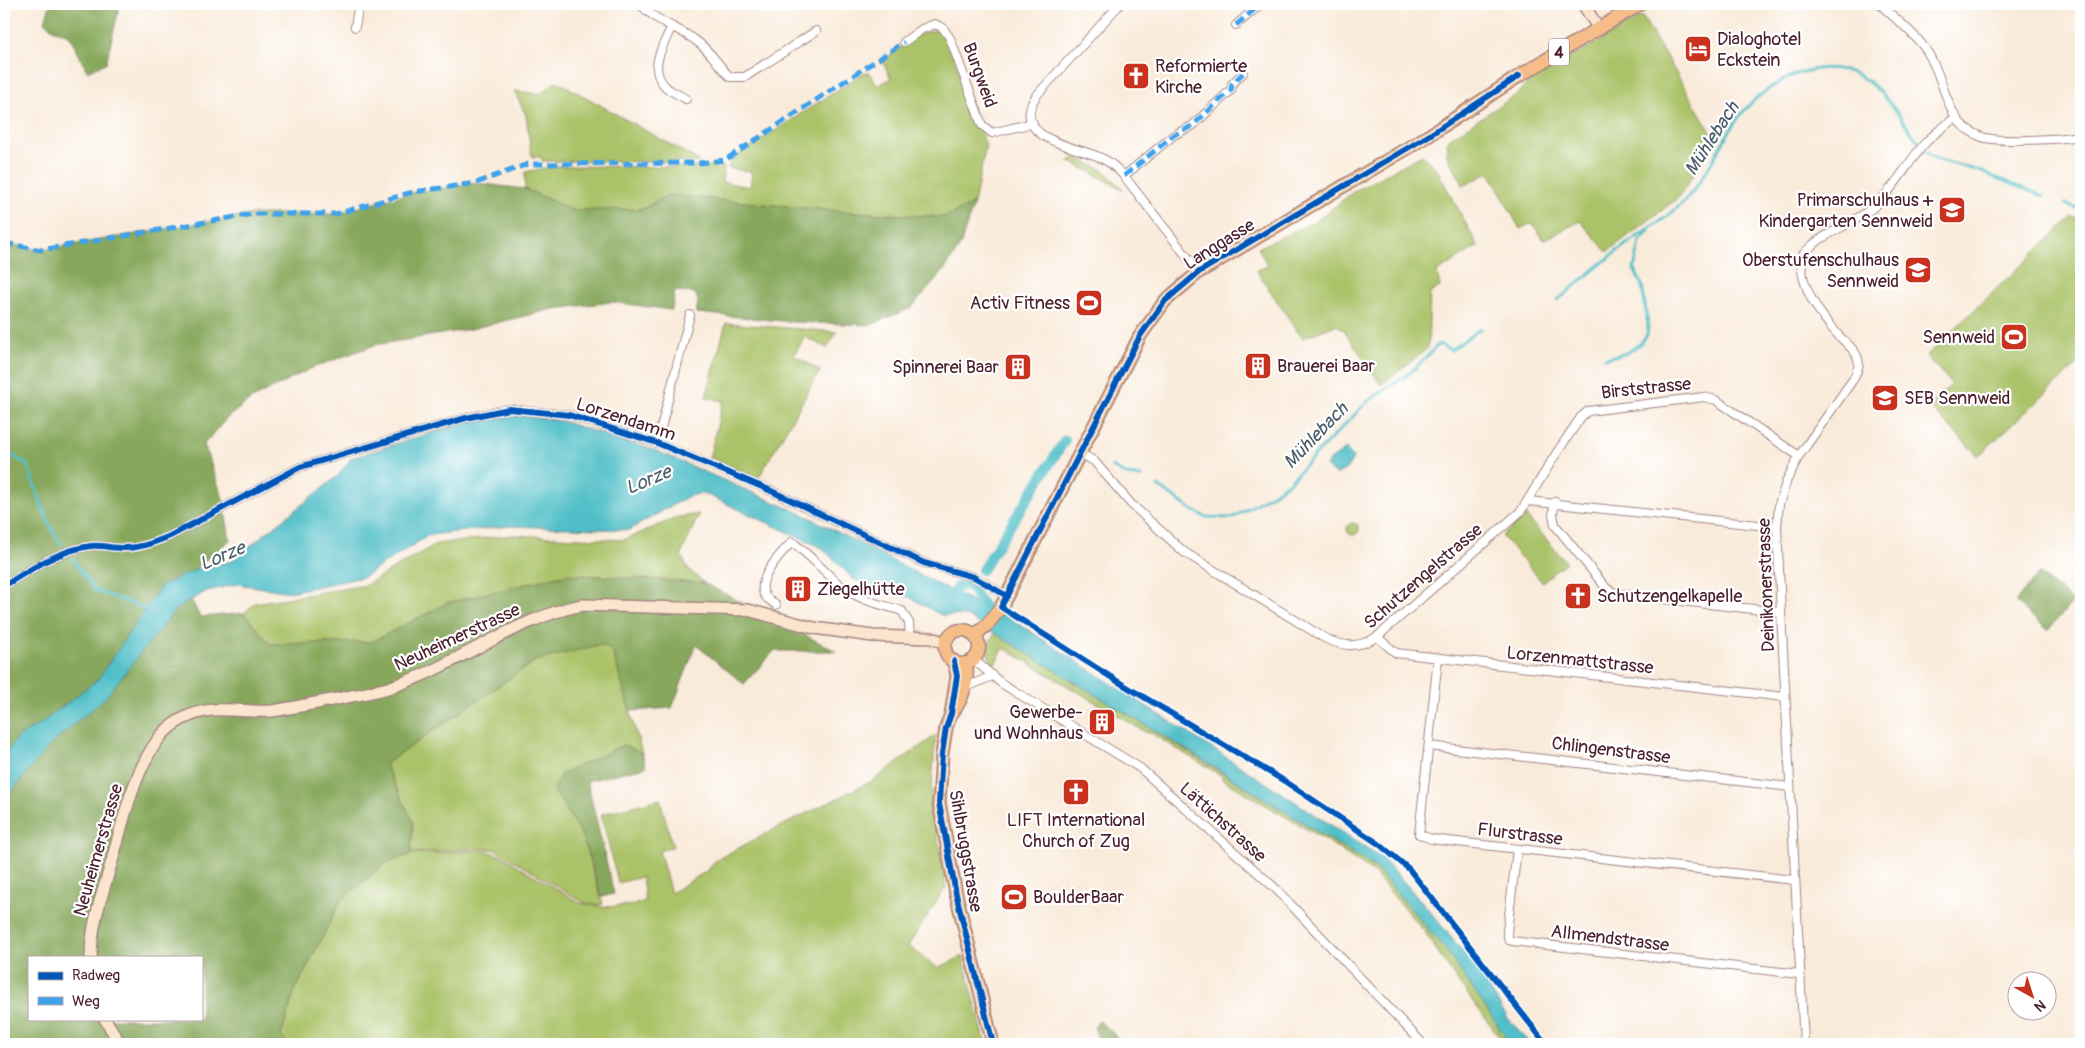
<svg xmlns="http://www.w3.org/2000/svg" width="2085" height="1048" viewBox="0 0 2085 1048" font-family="Pangolin,sans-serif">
  <rect width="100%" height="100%" fill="#fff"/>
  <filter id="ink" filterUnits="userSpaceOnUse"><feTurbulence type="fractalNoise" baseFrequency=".02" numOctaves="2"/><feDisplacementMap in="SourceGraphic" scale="10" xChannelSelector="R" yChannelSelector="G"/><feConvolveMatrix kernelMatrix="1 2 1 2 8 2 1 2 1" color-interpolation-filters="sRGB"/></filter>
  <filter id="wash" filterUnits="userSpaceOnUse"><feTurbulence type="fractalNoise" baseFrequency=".0096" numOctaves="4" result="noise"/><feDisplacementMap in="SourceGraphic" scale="20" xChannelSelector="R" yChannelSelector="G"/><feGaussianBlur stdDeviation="1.12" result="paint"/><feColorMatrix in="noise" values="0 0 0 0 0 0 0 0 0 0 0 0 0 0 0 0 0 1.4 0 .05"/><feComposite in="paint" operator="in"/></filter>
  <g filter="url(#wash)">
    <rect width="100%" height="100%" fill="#f9ebda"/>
    <g fill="#aac267" stroke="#7a7049">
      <polygon points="1642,16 1716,140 1678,198 1607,252 1580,221 1544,240 1532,223 1520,229 1489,172 1464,186 1446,154 1448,152 1447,143 1450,138 1516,95 1527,83"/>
      <path d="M 937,30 L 948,41 L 986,146 L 974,203 L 946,217 L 850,212 L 668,195 L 643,209 L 572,210 L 525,189 L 525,172 L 556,166 L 703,167 L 718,164 L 724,167 L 722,182 L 750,187 L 752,172 L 728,168 L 732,159 L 863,73 L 870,73 L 878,86 L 891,78 L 882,61 C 899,50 916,31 937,30 Z"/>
      <polygon points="557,81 698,160 698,162 542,161 541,157 533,157 531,152 526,115 514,91 540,94"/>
      <polygon points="1422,155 1436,168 1478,246 1437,272 1440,287 1430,293 1428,348 1381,385 1344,330 1336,325 1302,338 1256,270 1268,266 1258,248 1316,221 1353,192"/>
      <polygon points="1075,157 1103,170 1124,190 1075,164 1068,162"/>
      <polygon points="2072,217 2081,220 2081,361 1978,456 1931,408 1935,404 1933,402 1952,384 1926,356"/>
      <polygon points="726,323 837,332 827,348 805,337 794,355 820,371 759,477 754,477 712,458 709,459 723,401 706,397"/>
      <polygon points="699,514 681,555 688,569 704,583 567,574 447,603 372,642 270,644 244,613 255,603 366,585 436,544 512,535 624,540 678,517"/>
      <polygon points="1526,516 1566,562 1542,582 1502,536"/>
      <circle cx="1353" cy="529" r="6"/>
      <path d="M 996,633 L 1376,868 L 1446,950 L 1512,1044 L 1498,1044 L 1502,1040 L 1458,982 L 1424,931 L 1374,873 L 1330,843 L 1222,779 L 1222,776 L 1149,732 L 1147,733 L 1004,648 L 994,665 C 985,654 985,644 996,633 Z"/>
      <polygon points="598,645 608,647 613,653 642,753 623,745 554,790 582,836 603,904 593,905 583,902 496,850 483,848 411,853 413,822 385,764 535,661"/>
      <polygon points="936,735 931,794 946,887 908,946 938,968 963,956 986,1044 288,1044 281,1036 294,993 341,900 386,863 411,854 484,850 502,856 580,903 604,907 634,905 645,901 642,877 618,883 601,814 660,799 673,847 659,851 671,893 708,870 716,860 767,833 872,781"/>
    </g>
    <g fill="#87a85c" stroke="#686444" fill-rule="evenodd">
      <polygon points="50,4 120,4 106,63 87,71 69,35 52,29 45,22"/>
      <path d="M 476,183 L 525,189 L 572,210 L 643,209 L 667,195 L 850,212 L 946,217 L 974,203 L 960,246 L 943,272 L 911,308 L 871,325 L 793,322 L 696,313 L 698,301 L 695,293 L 675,291 L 672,310 L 612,302 L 553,309 L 471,329 L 375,345 L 312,368 L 250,400 L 228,417 L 204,444 L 223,499 L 230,540 L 181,580 L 200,617 L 244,613 L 270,644 L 372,642 L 447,603 L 567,574 L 704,583 L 836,651 L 774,651 L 744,684 L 696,645 L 672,708 L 630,711 L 613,653 L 608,647 L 598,645 L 535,661 L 385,764 L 413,822 L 411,854 L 386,863 L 341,900 L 294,993 L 281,1036 L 288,1044 L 4,1044 L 4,243 L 41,250 L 253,214 L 336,214 L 413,192 ZM 29,957 L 201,957 L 201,1019 L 29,1019 Z"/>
      <polygon points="2039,573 2073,602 2048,630 2015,602"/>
      <polygon points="623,745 642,753 646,767 587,781 614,894 602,897 582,836 554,790 560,775"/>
      <polygon points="1099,1021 1125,1044 1100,1044 1094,1027"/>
    </g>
    <g fill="#51bfc8" stroke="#4e6f7a">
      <polygon points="514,415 558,420 654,450 809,517 945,588 1008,617 1381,857 1424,904 1480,973 1507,1017 1530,1044 1512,1044 1507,1039 1446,950 1376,868 1180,746 966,616 941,615 909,597 885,592 853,579 822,548 703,493 689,496 629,530 510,526 429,535 363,577 290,592 237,584 207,591 176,609 105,698 51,744 4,800 4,756 17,738 40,724 98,679 161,586 196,569 231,561 339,475 351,458 469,421"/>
      <path d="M 1346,449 L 1353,456 C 1352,466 1344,471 1335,475 L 1326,466 L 1330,460 Z"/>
    </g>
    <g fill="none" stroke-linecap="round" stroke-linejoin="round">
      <g stroke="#51bfc8" stroke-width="3">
        <polyline points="1926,152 1936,159 1979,171 2043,196"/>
        <polyline points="2065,204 2081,209"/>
        <path d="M 1558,300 C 1584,278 1610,255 1638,236 C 1656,224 1673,214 1688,197 C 1708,175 1721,141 1739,117 C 1767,80 1828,49 1870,83 C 1889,98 1903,122 1918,141"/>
        <polyline points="1605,358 1627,353 1640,344 1647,335 1648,325 1642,285 1634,269 1640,241 1649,231"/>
        <polyline points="4,451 27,464 49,524 61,544"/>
        <polyline points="1112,467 1127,475 1141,477"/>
        <polyline points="1158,486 1192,510 1206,517 1232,518 1274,493 1288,483 1367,402 1410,373 1439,344 1451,350 1481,328"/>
        <polyline points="72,558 94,590 149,610"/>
      </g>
      <g stroke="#51bfc8" stroke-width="10">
        <polyline points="982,570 1065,440"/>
        <polyline points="949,599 957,587 965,585 971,587 990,616"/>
      </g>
    </g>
  </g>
  <g filter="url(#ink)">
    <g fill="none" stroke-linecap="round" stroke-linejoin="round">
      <g stroke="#a28582" stroke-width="10">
        <g id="street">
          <path d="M 640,4 C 657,23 676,26 695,40 C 710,50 718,65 730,77 L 745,77 L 816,31"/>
          <path d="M 1120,4 L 1036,96 C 1009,139 1075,146 1099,157 C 1109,161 1117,168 1124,176 L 1199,272"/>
          <path d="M 1880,4 C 1895,19 1914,32 1926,50 C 1940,70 1943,95 1955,116 C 1961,126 1972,133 1982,137 C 2000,143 2061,139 2081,136"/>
          <polyline points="1236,25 1261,4"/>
          <polyline points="355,27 359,4"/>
          <path d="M 671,28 C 663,46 647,69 666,87 C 671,92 680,95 686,99"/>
          <polyline points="904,42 922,29 935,24 943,28 950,38 982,125 992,133 1033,123"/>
          <polyline points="1124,176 1174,135 1192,126 1231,90 1232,84 1243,73"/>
          <polyline points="657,443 690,315"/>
          <path d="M 1080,453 L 1094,461 L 1131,504 L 1184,552 L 1326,639 C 1345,647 1358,648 1377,637 L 1521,511 L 1556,454 L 1581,417 L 1588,411 L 1704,397 L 1716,400 L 1799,456"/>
          <polyline points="1528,501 1777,527"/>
          <polyline points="1555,502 1553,514 1555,525 1607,589 1617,594 1781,612"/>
          <path d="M 4,586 C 31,569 59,550 91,546 C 101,545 112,548 122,548 C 139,549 155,542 170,536 L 300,467 L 466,418 L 509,409 L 569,415 L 657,443 L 767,489 L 924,563 L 974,577 L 1007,596"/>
          <path d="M 776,605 C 773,602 768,600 766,597 C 753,582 782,552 792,542 C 814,557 834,585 857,596 C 871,603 887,606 902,611 L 909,623 L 910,637"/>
          <polyline points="1377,637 1396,653 1785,697"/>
          <polyline points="1438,658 1419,834 1431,839 1794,880"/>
          <polyline points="973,659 1001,683 1140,768 1275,888 1423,1044"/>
          <polyline points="964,688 992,676"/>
          <polyline points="1429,746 1790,787"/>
          <polyline points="1517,849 1507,932 1509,940 1512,941 1799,974"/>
          <path d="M 1804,1044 L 1781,612 L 1777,527 L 1779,504 L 1787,480 L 1799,456 L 1854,378 C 1857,370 1861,365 1857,356 C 1854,349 1845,342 1839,336 C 1819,314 1800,288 1801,257 C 1820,232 1853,226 1876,205 C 1896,186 1908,162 1926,142 C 1935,133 1946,125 1956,117"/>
        </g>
      </g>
      <g stroke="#a28582" stroke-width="14">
        <g id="secondary">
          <polyline points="1583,4 1599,29"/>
          <path d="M 91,957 C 91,924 103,892 112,861 C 123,821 133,775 157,741 C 167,727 181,718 197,713 C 221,706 247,713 272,711 C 288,709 305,705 321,702 C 344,697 368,694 391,687 C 457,666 513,619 582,605 L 748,610 L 814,628 L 873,636 L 931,638 L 946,643"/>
          <polyline points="105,1019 120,1044"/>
        </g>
      </g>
      <g stroke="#a28582" stroke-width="15">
        <g id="primary">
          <circle cx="962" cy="647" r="17"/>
          <polyline points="974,636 988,624 1001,607 1140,336 1165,301 1199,272 1428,136 1519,76 1640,4"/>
          <polyline points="954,661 957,676 951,714 946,728 942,754 939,803 956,894 993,1044"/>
          <path d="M 953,712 C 963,698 969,680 966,663"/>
        </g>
      </g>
      <use href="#street" stroke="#fff" stroke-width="8"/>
      <use href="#secondary" stroke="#fce5cf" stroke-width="11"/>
      <use href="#primary" stroke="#f7bd88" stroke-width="12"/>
      <polyline stroke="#4a1f2b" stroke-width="3" stroke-dasharray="8 4" stroke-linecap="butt" points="2079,4 2081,8"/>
      <g stroke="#40a2eb" stroke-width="5" stroke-dasharray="10 5" stroke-linecap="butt">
        <polyline points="1236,25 1261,4"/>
        <polyline points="1124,176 1174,135 1192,126 1231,90 1232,84 1243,73"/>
        <polyline points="4,243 41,250 253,214 336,214 413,192 476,183 528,164 699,163 725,160 904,42"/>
      </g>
      <g stroke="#fff" stroke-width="9">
        <g id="cycleway">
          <polyline points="1519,76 1428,136 1199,272 1165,301 1140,336 1001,607 1117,681 1286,782 1379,844 1409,869 1546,1044"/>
          <path d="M 4,586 C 31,569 59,550 91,546 C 101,545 112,548 122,548 C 139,549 155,542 170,536 L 300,467 L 466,418 L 509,409 L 569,415 L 657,443 L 767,489 L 924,563 L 974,577 L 1007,596"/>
          <polyline points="954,661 957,676 951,714 946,728 942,754 939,803 956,894 993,1044"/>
        </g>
      </g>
      <use href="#cycleway" stroke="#0057b8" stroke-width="6"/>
    </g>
  </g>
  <defs>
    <g id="hotel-square" transform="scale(1.4375)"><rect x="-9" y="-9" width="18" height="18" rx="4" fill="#c8321e" stroke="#fff"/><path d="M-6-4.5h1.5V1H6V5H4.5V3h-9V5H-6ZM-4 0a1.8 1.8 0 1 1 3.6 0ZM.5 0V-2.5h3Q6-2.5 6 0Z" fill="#fff"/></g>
    <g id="church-square" transform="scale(1.4375)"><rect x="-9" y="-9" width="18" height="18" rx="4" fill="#c8321e" stroke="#fff"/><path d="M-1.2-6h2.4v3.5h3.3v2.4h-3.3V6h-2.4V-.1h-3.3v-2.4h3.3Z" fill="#fff"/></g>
    <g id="school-square" transform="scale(1.4375)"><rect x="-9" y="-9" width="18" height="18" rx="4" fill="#c8321e" stroke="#fff"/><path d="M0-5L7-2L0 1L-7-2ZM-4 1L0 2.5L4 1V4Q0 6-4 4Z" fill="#fff"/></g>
    <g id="stadium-square" transform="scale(1.4375)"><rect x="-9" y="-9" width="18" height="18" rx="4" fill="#c8321e" stroke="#fff"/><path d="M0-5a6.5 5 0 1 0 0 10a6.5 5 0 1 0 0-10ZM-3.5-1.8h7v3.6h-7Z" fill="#fff"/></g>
    <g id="building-square" transform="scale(1.4375)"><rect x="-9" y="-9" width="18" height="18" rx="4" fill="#c8321e" stroke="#fff"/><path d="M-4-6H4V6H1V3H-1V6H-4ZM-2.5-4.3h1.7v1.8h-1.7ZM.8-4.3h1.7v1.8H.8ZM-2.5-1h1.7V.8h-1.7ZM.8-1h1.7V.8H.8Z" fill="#fff"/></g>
  </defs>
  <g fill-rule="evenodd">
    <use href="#hotel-square" x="1698" y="49"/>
    <use href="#church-square" x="1136" y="76"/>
    <use href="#school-square" x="1952" y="210"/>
    <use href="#school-square" x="1918" y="270"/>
    <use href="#stadium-square" x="1089" y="303"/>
    <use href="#stadium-square" x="2014" y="337"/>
    <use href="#building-square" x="1258" y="366"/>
    <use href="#building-square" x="1018" y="367"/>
    <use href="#school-square" x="1885" y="398"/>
    <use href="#building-square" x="798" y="589"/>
    <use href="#church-square" x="1578" y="596"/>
    <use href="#building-square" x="1102" y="722"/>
    <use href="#church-square" x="1076" y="792"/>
    <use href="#stadium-square" x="1014" y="897"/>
  </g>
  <g text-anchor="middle" stroke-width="4.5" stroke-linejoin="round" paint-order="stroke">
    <rect fill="#fff" stroke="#80626b" stroke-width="1" x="1549" y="38.5" width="20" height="27" rx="4"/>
    <g font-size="16" font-weight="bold" fill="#4a1f2b">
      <text x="1559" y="58">4</text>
    </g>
    <g font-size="18" fill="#4a1f2b" stroke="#fff" text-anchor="start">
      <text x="1717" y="45">Dialoghotel<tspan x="1717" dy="21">Eckstein</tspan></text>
      <text x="1155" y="72">Reformierte<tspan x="1155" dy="21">Kirche</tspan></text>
      <text x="1933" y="206" text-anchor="end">Primarschulhaus +<tspan x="1933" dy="21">Kindergarten Sennweid</tspan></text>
      <text x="1899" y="266" text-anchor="end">Oberstufenschulhaus<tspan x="1899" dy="21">Sennweid</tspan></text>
      <text x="1070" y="309" text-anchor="end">Activ Fitness</text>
      <text x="1995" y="343" text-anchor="end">Sennweid</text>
      <text x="1277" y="372">Brauerei Baar</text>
      <text x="999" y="373" text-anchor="end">Spinnerei Baar</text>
      <text x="1904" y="404">SEB Sennweid</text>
      <text x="817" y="595">Ziegelhütte</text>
      <text x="1597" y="602">Schutzengelkapelle</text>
      <text x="1083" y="718" text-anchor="end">Gewerbe-<tspan x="1083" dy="21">und Wohnhaus</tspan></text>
      <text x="1076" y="826" text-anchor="middle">LIFT International<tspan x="1076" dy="21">Church of Zug</tspan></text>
      <text x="1033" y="903">BoulderBaar</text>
    </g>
    <g font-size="18" fill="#4a1f2b" stroke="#fff">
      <text transform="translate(980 75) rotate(70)" y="6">Burgweid</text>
      <text transform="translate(1219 244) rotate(-32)" y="6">Langgasse</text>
      <text transform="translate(1646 388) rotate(-6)" y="6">Birststrasse</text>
      <text transform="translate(626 419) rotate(18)" y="6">Lorzendamm</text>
      <text transform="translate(1423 576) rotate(-41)" y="6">Schutzengelstrasse</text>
      <text transform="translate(1766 585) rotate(-92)" y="6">Deinikonerstrasse</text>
      <text transform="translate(457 637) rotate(-25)" y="6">Neuheimerstrasse</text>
      <text transform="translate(1580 660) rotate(6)" y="6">Lorzenmattstrasse</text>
      <text transform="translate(1611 750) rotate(7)" y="6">Chlingenstrasse</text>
      <text transform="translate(1223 822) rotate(42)" y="6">Lättichstrasse</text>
      <text transform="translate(1520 834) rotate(7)" y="6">Flurstrasse</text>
      <text transform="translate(98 850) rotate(-74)" y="6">Neuheimerstrasse</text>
      <text transform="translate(966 851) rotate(80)" y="6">Sihlbruggstrasse</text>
      <text transform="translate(1610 938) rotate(7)" y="6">Allmendstrasse</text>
    </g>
    <g font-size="19" font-style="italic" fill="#4d5f6a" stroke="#fff">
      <text transform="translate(1711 138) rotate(-57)" y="7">Mühlebach</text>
      <text transform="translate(1315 435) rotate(-46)" y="7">Mühlebach</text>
      <text transform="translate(648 479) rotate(-23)" y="7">Lorze</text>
      <text transform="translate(222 555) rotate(-23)" y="7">Lorze</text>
    </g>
  </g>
  <rect width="2085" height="1048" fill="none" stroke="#fff" stroke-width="20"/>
  <rect x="28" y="956" width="175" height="65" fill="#ffffff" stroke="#b7a5aa"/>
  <rect x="38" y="972" width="25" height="8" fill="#0057b8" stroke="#b7a5aa"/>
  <text x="72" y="980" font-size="15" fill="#4a1f2b">Radweg</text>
  <rect x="38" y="997" width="25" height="8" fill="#40a2eb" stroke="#b7a5aa"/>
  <text x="72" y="1006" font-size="15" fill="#4a1f2b">Weg</text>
  <g transform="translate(2032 996) rotate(141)"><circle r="24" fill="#ffffff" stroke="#b7a5aa"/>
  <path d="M0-4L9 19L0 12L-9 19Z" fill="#c8321e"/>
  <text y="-8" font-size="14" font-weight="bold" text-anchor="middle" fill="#4a1f2b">N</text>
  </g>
</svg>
